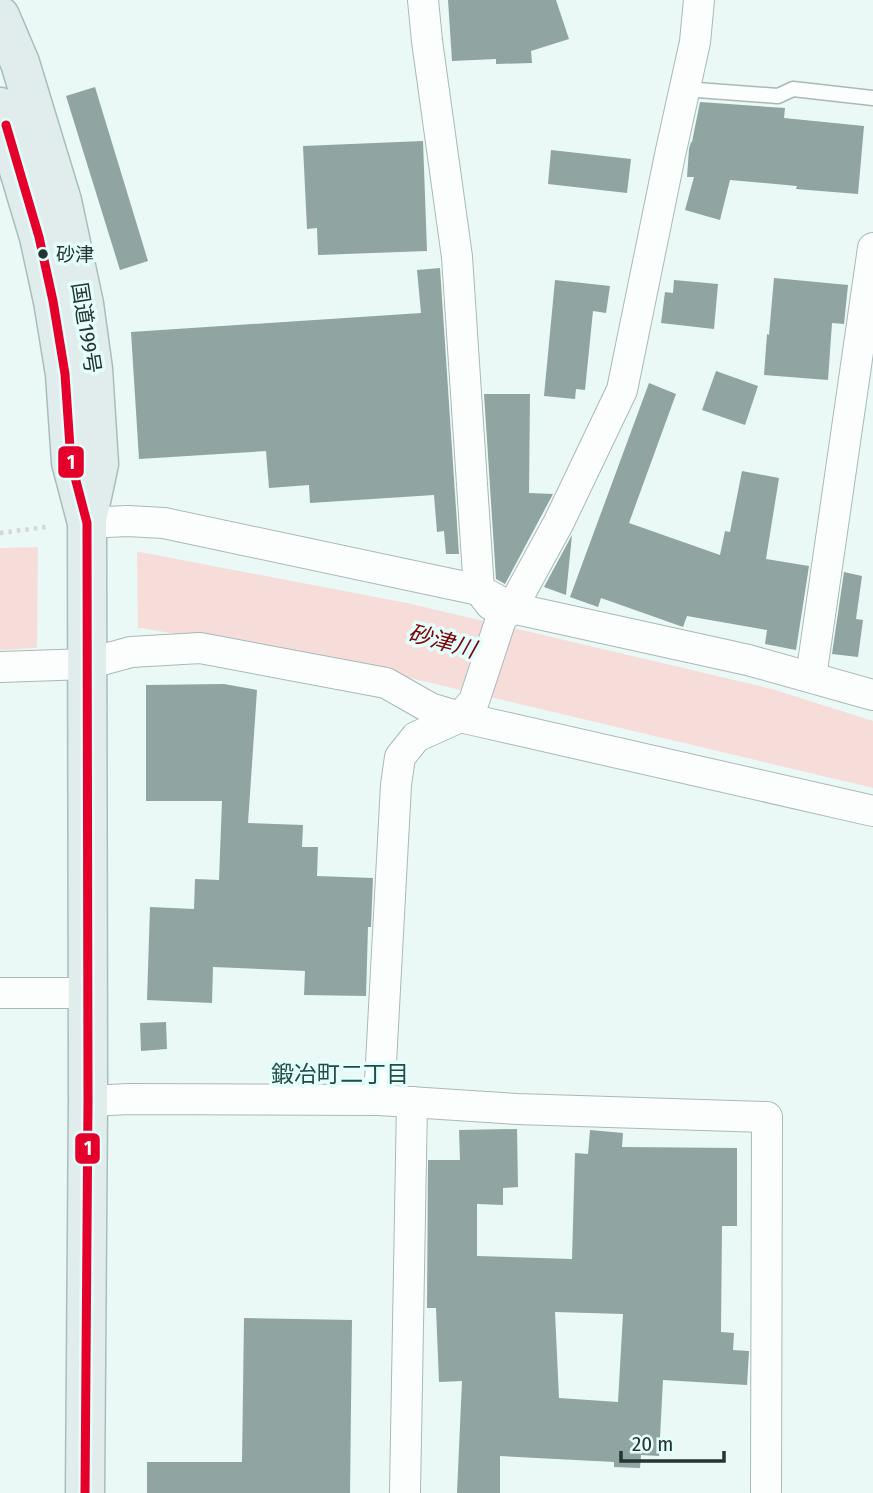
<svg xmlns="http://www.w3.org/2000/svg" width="873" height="1493" viewBox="0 0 873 1493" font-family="'Fira Sans Condensed','Noto Sans JP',sans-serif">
  <rect width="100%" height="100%" fill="#eaf8f6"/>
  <polygon fill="#f7ddd9" points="35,547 140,552 407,603 772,689 873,721 873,788 364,667 141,628 35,648 0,650 0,548"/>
  <polygon fill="#eaf8f6" points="38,544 137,548 138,632 37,650"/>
  <g fill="#90a4a2" fill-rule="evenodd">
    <polygon points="448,0 556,0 569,39 531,51 532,63 496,64 496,59 452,61"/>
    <polygon points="95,87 148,261 120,270 66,96"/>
    <polygon points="700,102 785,108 784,118 864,126 858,194 796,189 797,186 730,180 720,220 685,210 694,177 687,177 689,149 691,142 692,142"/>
    <polygon points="423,141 427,251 318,255 317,228 307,229 303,146"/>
    <polygon points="551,150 631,159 627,193 548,184"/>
    <polygon points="440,268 459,554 446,554 444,531 437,532 434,495 310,503 309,485 269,488 266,451 139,459 131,332 421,313 417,270"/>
    <polygon points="774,278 848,285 844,324 832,323 828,380 764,375 767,334 769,335"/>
    <polygon points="555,280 610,286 606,313 593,311 585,390 576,389 575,399 544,396"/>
    <polygon points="674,280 718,284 714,329 661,323 665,292 673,293"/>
    <polygon points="716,371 758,386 745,425 702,410"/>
    <polygon points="649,383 676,394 629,523 720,555 725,531 730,532 742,471 779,478 766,559 809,566 796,650 765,644 767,630 687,616 683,627 601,598 598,607 570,597"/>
    <polygon points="484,394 530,394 529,493 553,494 505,584 496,579"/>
    <polygon points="572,535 566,595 544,587"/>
    <polygon points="844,572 862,576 856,619 863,620 858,657 832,654"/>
    <polygon points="224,684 257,690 248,823 303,825 302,847 318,847 317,876 373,878 371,927 368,927 366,996 304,995 305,971 213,967 212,1003 147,1000 150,907 194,909 195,879 219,880 222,801 146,801 146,685"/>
    <polygon points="166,1022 167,1049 141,1051 140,1023"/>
    <path d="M 517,1129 L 518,1187 L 503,1188 L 503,1205 L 477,1204 L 477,1256 L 572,1259 L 575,1153 L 588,1154 L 590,1130 L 623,1133 L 622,1147 L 737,1148 L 737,1226 L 722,1226 L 721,1332 L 734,1333 L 733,1350 L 749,1351 L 747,1385 L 663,1380 L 659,1456 L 641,1455 L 640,1468 L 614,1467 L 614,1462 L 500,1456 L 500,1493 L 457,1493 L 462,1381 L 439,1382 L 436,1308 L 427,1308 L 428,1160 L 460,1160 L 459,1130 ZM 555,1312 L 623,1314 L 618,1402 L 559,1398 Z"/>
    <polygon points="244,1318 352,1320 350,1493 147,1493 147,1462 242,1462"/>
  </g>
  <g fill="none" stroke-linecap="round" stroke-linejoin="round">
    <g stroke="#aab8b7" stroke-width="17">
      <polyline id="service" points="684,89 778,96 793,89 873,98"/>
    </g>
    <g stroke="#aab8b7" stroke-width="32">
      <g id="minor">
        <polyline points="423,0 427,41 457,257 479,590 491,605"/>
        <polyline points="87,523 127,521 164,523 479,590 512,608 748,660 873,695"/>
        <polyline points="0,667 87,664 131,652 200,648 386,683 430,708 460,717 873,811"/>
        <polyline points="811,677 873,248"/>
        <polyline points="0,993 87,993"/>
        <polyline points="379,1100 396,785 400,757 416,737 460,717 474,701 501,619 512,608 559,522 622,390 670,155 695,42 699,0"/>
        <polyline points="88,1101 130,1099 379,1100 517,1109 767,1117 766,1493"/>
        <polyline points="405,1493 412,1102"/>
      </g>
    </g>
    <g stroke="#a8bebc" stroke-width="41">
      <g id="trunk">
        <polyline points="0,16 20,63 62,201 84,304 93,369 99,464 88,515"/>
        <polyline points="0,107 39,237 53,301 65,374 71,462 87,523 88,1101 85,1493"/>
      </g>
    </g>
    <polyline stroke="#d3d8d7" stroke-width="4.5" stroke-dasharray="3.5 5" stroke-linecap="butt" points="0,533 46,527"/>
    <use href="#service" stroke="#fcfefe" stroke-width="14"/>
    <use href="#minor" stroke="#fcfefe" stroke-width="30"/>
    <use href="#trunk" stroke="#e0edec" stroke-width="38"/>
    <g stroke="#e4fefb" stroke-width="14">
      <polyline id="bus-1" points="6,125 39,237 53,301 65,374 71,462 87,523 88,1101 85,1493"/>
    </g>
    <use href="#bus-1" stroke="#e4002b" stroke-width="9"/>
  </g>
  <circle fill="#233432" stroke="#e4fefb" stroke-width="2.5" cx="43" cy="254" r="6"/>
  <g text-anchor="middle" stroke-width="7" stroke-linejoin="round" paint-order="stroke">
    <g font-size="19" fill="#233432" stroke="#e4fefb" text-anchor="start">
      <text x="56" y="261">砂津</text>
    </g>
    <g font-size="21" fill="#233432" stroke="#e4fefb">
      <text transform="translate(86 328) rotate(81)" y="7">国道199号</text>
    </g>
    <g font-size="23" font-style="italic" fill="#7c0509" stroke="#e4fefb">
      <text transform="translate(442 641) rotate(15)" y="8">砂津川</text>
    </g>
    <g font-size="23" fill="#244b48" stroke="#e4fefb">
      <text x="340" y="1082">鍛冶町二丁目</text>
    </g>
  </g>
  <g stroke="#e4fefb" stroke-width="2.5">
    <rect x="57" y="445" width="28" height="34" rx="7" fill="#e4002b"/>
    <rect x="74" y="1132" width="27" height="33" rx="7" fill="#e4002b"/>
  </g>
  <g font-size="19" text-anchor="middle" font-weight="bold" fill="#fff">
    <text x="71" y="469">1</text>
    <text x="88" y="1155">1</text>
  </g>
  <path d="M621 1451v10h103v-10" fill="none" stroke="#233432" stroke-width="3.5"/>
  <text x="632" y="1451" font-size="21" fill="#233432" stroke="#e4fefb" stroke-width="5" paint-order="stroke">20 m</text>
</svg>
